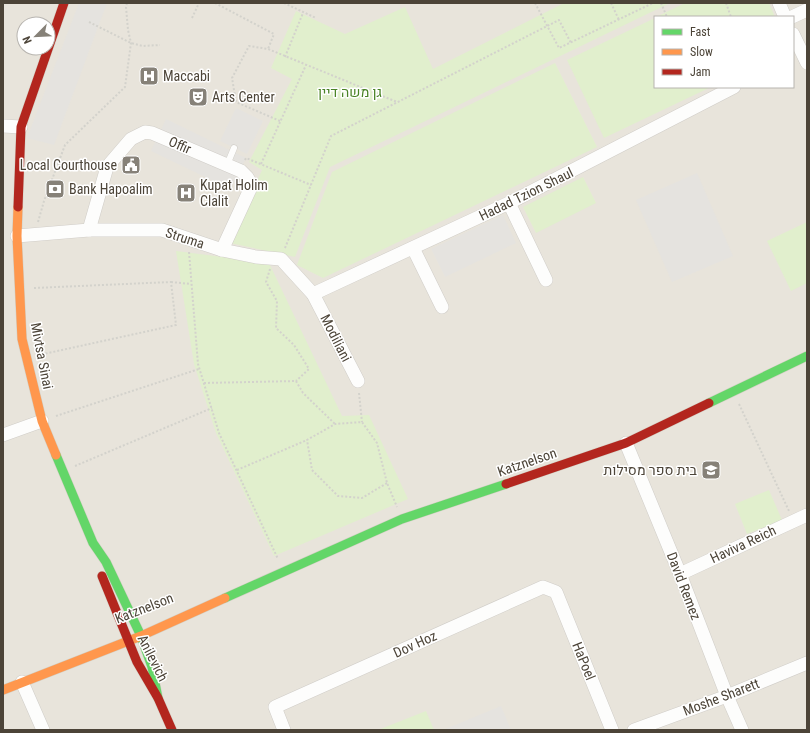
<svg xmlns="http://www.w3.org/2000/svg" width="810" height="733" viewBox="0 0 810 733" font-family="'Roboto Condensed',Heebo,sans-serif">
  <rect width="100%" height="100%" fill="#f3f2ee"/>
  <path fill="#e8e4db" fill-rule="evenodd" d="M 3,3 L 807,3 L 807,730 L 3,730 ZM 655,17 L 793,17 L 793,87 L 655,87 ZM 24,24 L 48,24 L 48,48 L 24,48 Z"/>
  <g fill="#e1efcd">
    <polygon points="564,3 670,3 330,167 295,257 230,243 262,170 249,162 292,79 271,68 296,11 345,34 405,7 433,69"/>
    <polygon points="685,3 769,3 775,17 656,17"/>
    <polygon points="655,18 655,87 711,87 604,138 567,60"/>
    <polygon points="555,63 597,147 323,278 297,265 332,172"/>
    <polygon points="583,177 596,203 536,233 523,207"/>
    <polygon points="807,222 807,283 791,291 767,241"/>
    <polygon points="176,251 269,263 342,416 369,415 408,499 274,556 216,433 194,364"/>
    <polygon points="769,490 782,520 747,534 735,504"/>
    <polygon points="426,711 434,730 378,730"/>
  </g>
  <g fill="#e5e3df">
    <polygon points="79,3 107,3 54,145 27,138"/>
    <polygon points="236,108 263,121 247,154 220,141"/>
    <polygon points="166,119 246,158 230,189 151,151"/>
    <polygon points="697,173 733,256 672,282 636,200"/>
    <polygon points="503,215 516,243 445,277 431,249"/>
    <polygon points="501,706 511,730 443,730"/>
  </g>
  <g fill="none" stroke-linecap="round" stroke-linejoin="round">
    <g stroke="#d0cdc8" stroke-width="7">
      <polyline id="lane" points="227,165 234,148"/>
    </g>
    <g stroke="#d0cdc8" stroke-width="14">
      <g id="street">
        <polyline points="779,3 785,17"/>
        <polyline points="792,17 807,10"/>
        <polyline points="793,34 807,63"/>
        <polyline points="3,126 21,127"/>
        <polyline points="509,203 546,280"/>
        <polyline points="89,230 107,167 131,139 145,132 152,133 241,171 247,177 252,185 222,250"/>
        <polyline points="17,236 89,230 162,230 222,250 256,257 281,259 313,294 358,381"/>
        <polyline points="413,248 442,307"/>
        <polyline points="313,294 509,203 734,87"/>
        <polyline points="3,435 42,421"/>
        <polyline points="626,443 680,574 727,696 742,730"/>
        <polyline points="680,574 807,515"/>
        <polyline points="22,682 43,730"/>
        <polyline points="284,730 275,707 543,587 556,592 612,730"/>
        <polyline points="634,730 727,696 807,663"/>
      </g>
    </g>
    <g stroke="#d3cfc4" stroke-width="10">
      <g id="fast">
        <polyline points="709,403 807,356"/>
        <polyline points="56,455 93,543 106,562 141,636 152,667 158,698"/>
        <polyline points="225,598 402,519 506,484"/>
      </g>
    </g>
    <g stroke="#d3cfc4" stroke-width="10">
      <g id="slow">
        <polyline points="18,207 17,236 22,339 42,421 56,455"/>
        <polyline points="3,690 141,636 225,598"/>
      </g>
    </g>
    <g stroke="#d3cfc4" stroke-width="10">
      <g id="jam">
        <polyline points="18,207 21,127 64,3"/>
        <polyline points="506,484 626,443 709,403"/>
        <polyline points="102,576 137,662 158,698 172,730"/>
      </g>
    </g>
    <g stroke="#d3d2cc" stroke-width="2" stroke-dasharray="2 2" stroke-linecap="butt">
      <polyline points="215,3 274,34 268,49"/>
      <polyline points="284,3 316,18"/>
      <polyline points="535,3 559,48 653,3"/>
      <polyline points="611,3 619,20"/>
      <polyline points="661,3 667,17"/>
      <polyline points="726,3 731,17"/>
      <polyline points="192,18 199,3"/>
      <polyline points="89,22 131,43 143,46 160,45"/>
      <polyline points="285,57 303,13"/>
      <polyline points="280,121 236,102 232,78 249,46 268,49 397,102"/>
      <polyline points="245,160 246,158 311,185"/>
      <polyline points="261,164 306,65"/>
      <polyline points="38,222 44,201 65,145 125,87 131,43 128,30 126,7 127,3"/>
      <polyline points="285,248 331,136 559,20 571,43"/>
      <polyline points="189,252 198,364 219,433 278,559"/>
      <polyline points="270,269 266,282 277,301 276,328 294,345 309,369 296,381"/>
      <polyline points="171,282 191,284"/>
      <polyline points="34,288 171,282 176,325 39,355"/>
      <polyline points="204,383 296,381 303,393 335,424"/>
      <polyline points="359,393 362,422"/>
      <polyline points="739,404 789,511"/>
      <polyline points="56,416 199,369"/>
      <polyline points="75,466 212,408"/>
      <polyline points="237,470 307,440"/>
      <polyline points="387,483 362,498 338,496 312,470 307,440 335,424 362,422 377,443 387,483 397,507"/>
    </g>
    <use href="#lane" stroke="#fdfdfc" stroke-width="6"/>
    <use href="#street" stroke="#fdfdfc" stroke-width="13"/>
    <use href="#fast" stroke="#63d668" stroke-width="9"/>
    <use href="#slow" stroke="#ff974d" stroke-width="9"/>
    <use href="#jam" stroke="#b3261e" stroke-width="9"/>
  </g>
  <defs>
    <g id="hospital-square" transform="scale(1)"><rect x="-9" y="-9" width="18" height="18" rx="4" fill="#868178" stroke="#fff"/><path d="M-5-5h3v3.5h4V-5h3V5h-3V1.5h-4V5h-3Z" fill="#fff"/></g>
    <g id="theatre-square" transform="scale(1)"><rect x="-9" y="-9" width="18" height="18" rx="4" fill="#868178" stroke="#fff"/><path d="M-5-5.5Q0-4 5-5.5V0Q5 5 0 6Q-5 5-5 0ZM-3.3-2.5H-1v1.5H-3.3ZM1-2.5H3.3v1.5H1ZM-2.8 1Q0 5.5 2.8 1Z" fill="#fff"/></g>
    <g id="civic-square" transform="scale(1)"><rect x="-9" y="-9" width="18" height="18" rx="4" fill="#868178" stroke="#fff"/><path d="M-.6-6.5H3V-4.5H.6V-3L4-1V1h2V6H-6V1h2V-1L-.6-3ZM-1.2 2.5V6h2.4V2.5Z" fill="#fff"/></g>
    <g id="bank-square" transform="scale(1)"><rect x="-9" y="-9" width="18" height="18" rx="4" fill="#868178" stroke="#fff"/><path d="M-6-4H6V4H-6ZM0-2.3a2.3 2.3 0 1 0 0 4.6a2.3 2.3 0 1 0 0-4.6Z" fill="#fff"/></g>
    <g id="school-square" transform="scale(1)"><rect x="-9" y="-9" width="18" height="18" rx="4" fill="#868178" stroke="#fff"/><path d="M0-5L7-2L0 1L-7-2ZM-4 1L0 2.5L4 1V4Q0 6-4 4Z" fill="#fff"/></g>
  </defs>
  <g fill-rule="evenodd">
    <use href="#hospital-square" x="149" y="76"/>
    <use href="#theatre-square" x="198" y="97"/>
    <use href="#civic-square" x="131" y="165"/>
    <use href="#bank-square" x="55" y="189"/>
    <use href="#hospital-square" x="186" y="193"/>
    <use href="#school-square" x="711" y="470"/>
  </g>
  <g text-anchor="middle" stroke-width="3" stroke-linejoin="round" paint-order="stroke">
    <g font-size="14" fill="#4c4438" stroke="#fff" text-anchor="start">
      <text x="163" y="81">Maccabi</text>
      <text x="212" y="102">Arts Center</text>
      <text x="117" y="170" text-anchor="end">Local Courthouse</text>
      <text x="200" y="190">Kupat Holim<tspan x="200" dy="16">Clalit</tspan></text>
      <text x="69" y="194">Bank Hapoalim</text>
      <text x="697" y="475" text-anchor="end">בית ספר מסילות</text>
    </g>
    <g font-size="14" fill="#4a8326" stroke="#fff">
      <text x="350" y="97">גן משה דיין</text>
    </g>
    <g font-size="14" fill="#4c4438" stroke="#fff">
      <text transform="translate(180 145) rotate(23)" y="5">Offir</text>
      <text transform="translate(526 194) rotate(-26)" y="5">Hadad Tzion Shaul</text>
      <text transform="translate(185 238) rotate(18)" y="5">Struma</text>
      <text transform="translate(336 338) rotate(63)" y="5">Modiliani</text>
      <text transform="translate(42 356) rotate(79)" y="5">Mivtsa Sinai</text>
      <text transform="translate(527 462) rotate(-19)" y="5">Katznelson</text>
      <text transform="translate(743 544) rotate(-25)" y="5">Haviva Reich</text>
      <text transform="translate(684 586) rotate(69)" y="5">David Remez</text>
      <text transform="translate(144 608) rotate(-21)" y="5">Katznelson</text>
      <text transform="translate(415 644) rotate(-24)" y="5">Dov Hoz</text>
      <text transform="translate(153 658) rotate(63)" y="5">Anilevich</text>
      <text transform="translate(584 661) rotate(68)" y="5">HaPoel</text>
      <text transform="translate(721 697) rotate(-21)" y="5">Moshe Sharett</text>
    </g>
  </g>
  <rect width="810" height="733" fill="none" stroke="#4c4438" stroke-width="8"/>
  <rect x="654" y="16" width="140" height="72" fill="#ffffff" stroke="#b7b4af"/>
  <rect x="662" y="29" width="20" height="6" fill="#63d668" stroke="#b7b4af"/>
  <text x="690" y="36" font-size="12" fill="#4c4438">Fast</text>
  <rect x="662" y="49" width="20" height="6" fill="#ff974d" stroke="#b7b4af"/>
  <text x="690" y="56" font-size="12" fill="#4c4438">Slow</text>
  <rect x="662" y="69" width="20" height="6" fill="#b3261e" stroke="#b7b4af"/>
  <text x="690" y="76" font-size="12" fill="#4c4438">Jam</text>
  <g transform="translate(36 36) rotate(246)"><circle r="19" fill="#ffffff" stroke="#b7b4af"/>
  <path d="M0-3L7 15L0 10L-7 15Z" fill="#868178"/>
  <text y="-6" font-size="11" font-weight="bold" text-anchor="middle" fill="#4c4438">N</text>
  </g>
</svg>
